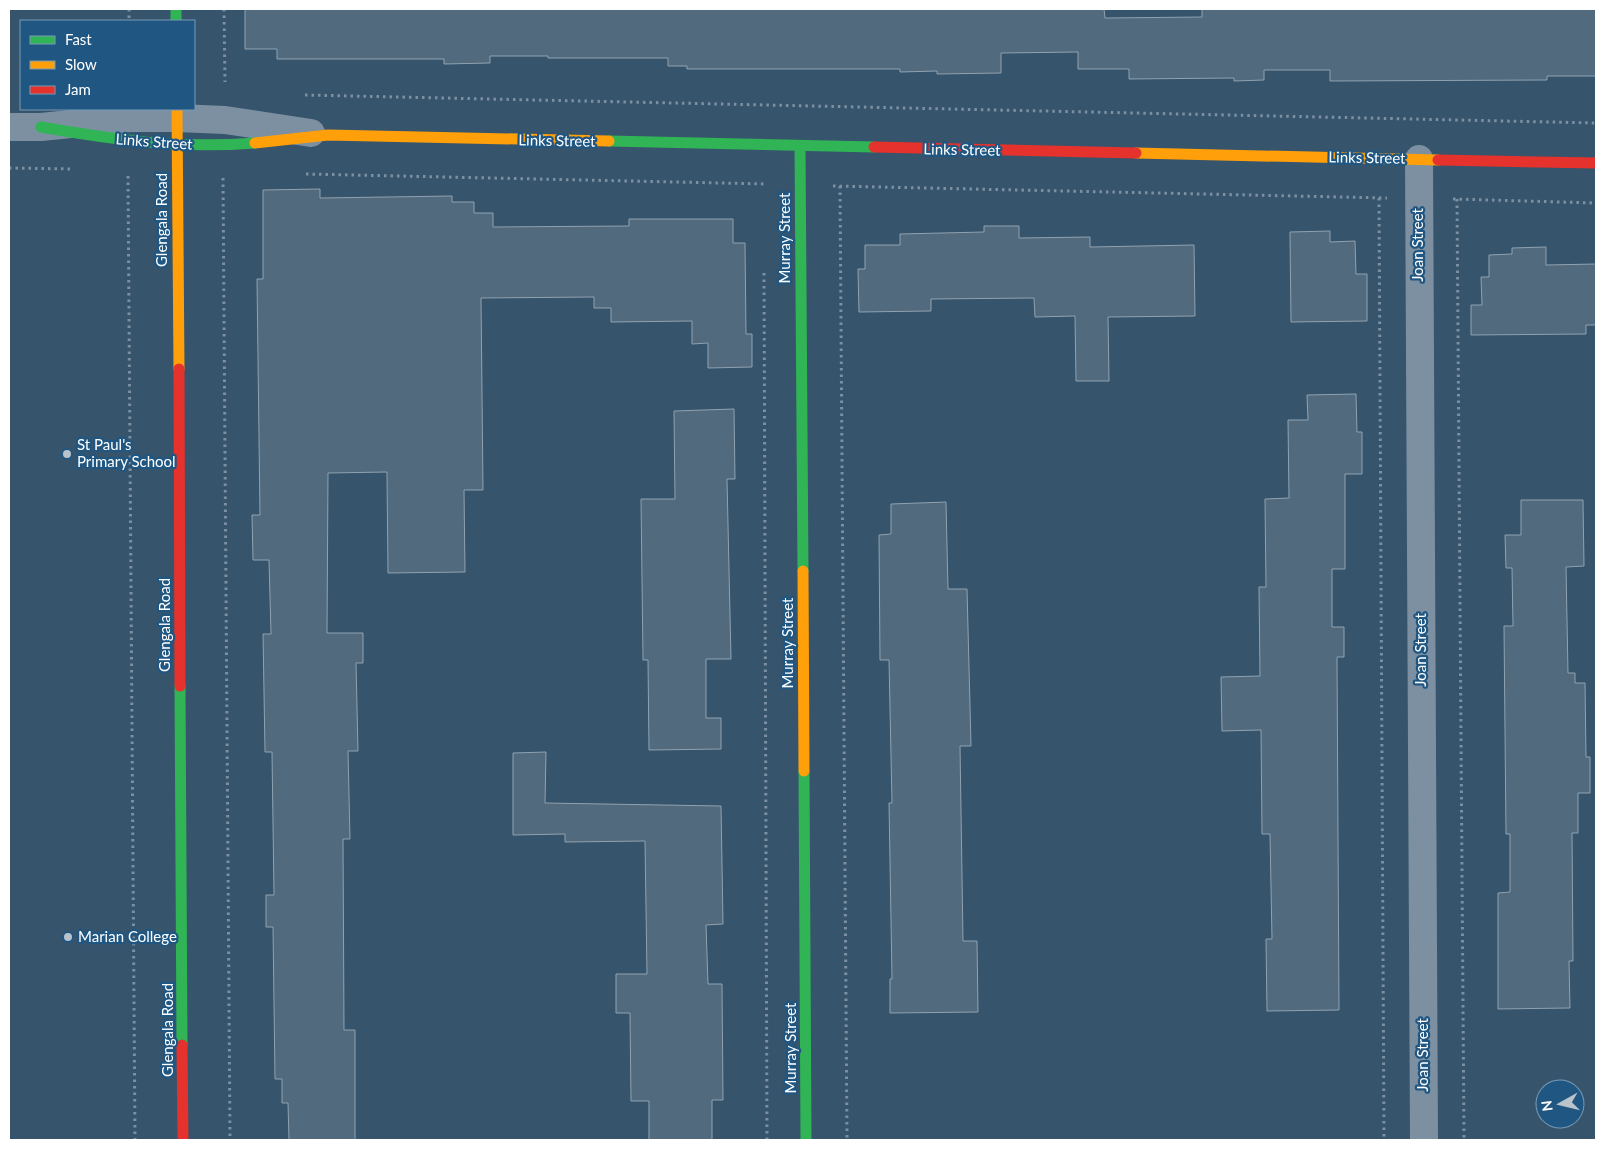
<svg xmlns="http://www.w3.org/2000/svg" width="1605" height="1149" viewBox="0 0 1605 1149" font-family="Lato,sans-serif">
  <rect width="100%" height="100%" fill="#36546c"/>
  <g fill="#526a7d" stroke="#90a2b0">
    <polygon points="245,9 1104,9 1105,18 1202,17 1202,9 1596,9 1596,76 1547,76 1547,80 1330,81 1330,70 1264,70 1264,80 1234,81 1234,78 1129,79 1129,69 1078,69 1078,52 1001,53 1001,73 937,74 937,71 900,72 900,69 687,69 687,66 668,66 668,58 548,58 548,56 490,56 490,63 444,64 444,59 277,59 277,49 245,49"/>
    <polygon points="320,189 320,198 452,196 452,202 474,202 474,213 493,213 493,227 629,226 629,219 733,219 733,243 745,243 746,334 752,334 752,367 708,368 708,343 692,344 692,321 611,322 611,308 594,308 594,297 481,298 483,490 464,490 465,572 388,573 387,472 328,473 327,633 363,633 363,663 356,663 358,751 348,751 350,839 343,839 344,1030 355,1030 355,1140 289,1140 288,1103 282,1103 282,1079 275,1079 273,927 266,927 266,895 274,895 272,752 265,752 264,692 263,634 271,634 269,560 253,560 252,515 260,515 257,279 263,279 263,190"/>
    <polygon points="984,226 1019,226 1019,238 1090,237 1090,247 1194,245 1195,316 1108,317 1109,381 1076,381 1075,316 1035,317 1034,298 931,299 931,311 859,312 858,269 865,269 865,245 900,245 900,234 984,232"/>
    <polygon points="1330,231 1330,242 1355,241 1356,274 1367,274 1367,321 1291,322 1290,232"/>
    <polygon points="1546,247 1546,265 1596,264 1596,325 1586,325 1586,334 1471,335 1471,305 1482,305 1481,277 1489,277 1489,255 1512,254 1512,248"/>
    <polygon points="1356,394 1357,432 1362,432 1362,474 1345,474 1345,569 1332,569 1332,627 1344,627 1344,657 1337,657 1339,1010 1267,1011 1266,939 1272,939 1270,834 1262,834 1261,730 1222,731 1221,677 1260,676 1259,587 1266,587 1265,499 1289,498 1288,420 1308,420 1307,395"/>
    <polygon points="734,409 735,479 727,479 731,659 706,659 706,718 721,718 721,749 649,750 648,660 643,660 641,499 675,499 674,411"/>
    <polygon points="1521,500 1583,500 1584,566 1566,567 1568,673 1575,673 1575,683 1585,683 1586,757 1590,757 1590,793 1578,793 1578,833 1572,833 1573,961 1569,961 1570,1008 1498,1009 1498,893 1510,892 1510,834 1506,834 1504,626 1513,626 1512,568 1506,568 1505,535 1521,535"/>
    <polygon points="946,502 948,589 967,589 971,746 960,746 963,941 977,941 978,1012 890,1013 890,979 892,979 889,803 892,803 889,660 880,660 879,535 891,534 891,504"/>
    <polygon points="546,752 545,803 721,806 723,924 706,925 708,984 722,984 723,1100 712,1100 712,1140 649,1140 649,1101 631,1101 630,1013 616,1013 616,974 647,974 645,841 565,842 565,834 513,835 513,753"/>
  </g>
  <g fill="none" stroke-linecap="round" stroke-linejoin="round">
    <g stroke="#7c90a2" stroke-width="3" stroke-dasharray="2.5 4" stroke-linecap="butt">
      <polyline points="129,9 129,21"/>
      <polyline points="224,9 225,82"/>
      <polyline points="305,95 1596,123"/>
      <polyline points="9,168 72,169"/>
      <polyline points="306,174 767,184"/>
      <polyline points="128,176 135,1140"/>
      <polyline points="223,178 230,1140"/>
      <polyline points="833,186 1387,198"/>
      <polyline points="840,186 847,1140"/>
      <polyline points="1379,198 1384,1140"/>
      <polyline points="1453,199 1596,203"/>
      <polyline points="1457,199 1464,1140"/>
      <polyline points="764,273 767,1140"/>
    </g>
    <g stroke="#7c90a2" stroke-width="28">
      <polyline points="9,127 41,127 129,118 177,118 225,120 311,133"/>
      <polyline points="1419,159 1424,1140"/>
    </g>
    <g stroke="#30b455" stroke-width="11">
      <polyline points="176,9 176,21"/>
      <path d="M 41,127 C 116,140 178,149 255,143"/>
      <polyline points="609,141 874,147"/>
      <polyline points="800,146 803,571"/>
      <polyline points="180,686 182,1045"/>
      <polyline points="804,771 806,1140"/>
    </g>
    <g stroke="#ff9f0a" stroke-width="11">
      <polyline points="177,109 179,369"/>
      <polyline points="255,143 328,135 609,141"/>
      <polyline points="1136,153 1438,160"/>
      <polyline points="803,571 804,771"/>
    </g>
    <g stroke="#e5322d" stroke-width="11">
      <polyline points="874,147 1136,153"/>
      <polyline points="1438,160 1596,163"/>
      <polyline points="179,369 180,686"/>
      <polyline points="182,1045 183,1140"/>
    </g>
  </g>
  <g fill="#b9c3cc" stroke="#205782" stroke-width="2">
    <circle cx="67" cy="454" r="5"/>
    <circle cx="68" cy="937" r="5"/>
  </g>
  <g text-anchor="middle" stroke-width="4.5" stroke-linejoin="round" paint-order="stroke">
    <g font-size="15" fill="#fff" stroke="#205782">
      <text transform="translate(557 141) rotate(1)" y="5">Links Street</text>
      <text transform="translate(154 142) rotate(4)" y="5">Links Street</text>
      <text transform="translate(962 150) rotate(1)" y="5">Links Street</text>
      <text transform="translate(1367 158) rotate(1)" y="5">Links Street</text>
      <text transform="translate(162 220) rotate(-90)" y="5">Glengala Road</text>
      <text transform="translate(785 238) rotate(-90)" y="5">Murray Street</text>
      <text transform="translate(1418 245) rotate(-90)" y="5">Joan Street</text>
      <text transform="translate(165 625) rotate(-90)" y="5">Glengala Road</text>
      <text transform="translate(788 643) rotate(-90)" y="5">Murray Street</text>
      <text transform="translate(1421 650) rotate(-90)" y="5">Joan Street</text>
      <text transform="translate(168 1030) rotate(-90)" y="5">Glengala Road</text>
      <text transform="translate(791 1048) rotate(-90)" y="5">Murray Street</text>
      <text transform="translate(1423 1055) rotate(-90)" y="5">Joan Street</text>
    </g>
    <g font-size="15" fill="#fff" stroke="#205782" text-anchor="start">
      <text x="77" y="450">St Paul's<tspan x="77" dy="17">Primary School</tspan></text>
      <text x="78" y="942">Marian College</text>
    </g>
  </g>
  <rect width="1605" height="1149" fill="none" stroke="#ffffff" stroke-width="20"/>
  <rect x="20" y="20" width="175" height="90" fill="#205782" stroke="#799ab4"/>
  <rect x="30" y="36" width="25" height="8" fill="#30b455" stroke="#799ab4"/>
  <text x="65" y="45" font-size="15" fill="#ffffff">Fast</text>
  <rect x="30" y="61" width="25" height="8" fill="#ff9f0a" stroke="#799ab4"/>
  <text x="65" y="70" font-size="15" fill="#ffffff">Slow</text>
  <rect x="30" y="86" width="25" height="8" fill="#e5322d" stroke="#799ab4"/>
  <text x="65" y="95" font-size="15" fill="#ffffff">Jam</text>
  <g transform="translate(1560 1104) rotate(262)"><circle r="24" fill="#205782" stroke="#799ab4"/>
  <path d="M0-4L9 19L0 12L-9 19Z" fill="#b9c3cc"/>
  <text y="-8" font-size="14" font-weight="bold" text-anchor="middle" fill="#ffffff">N</text>
  </g>
</svg>
